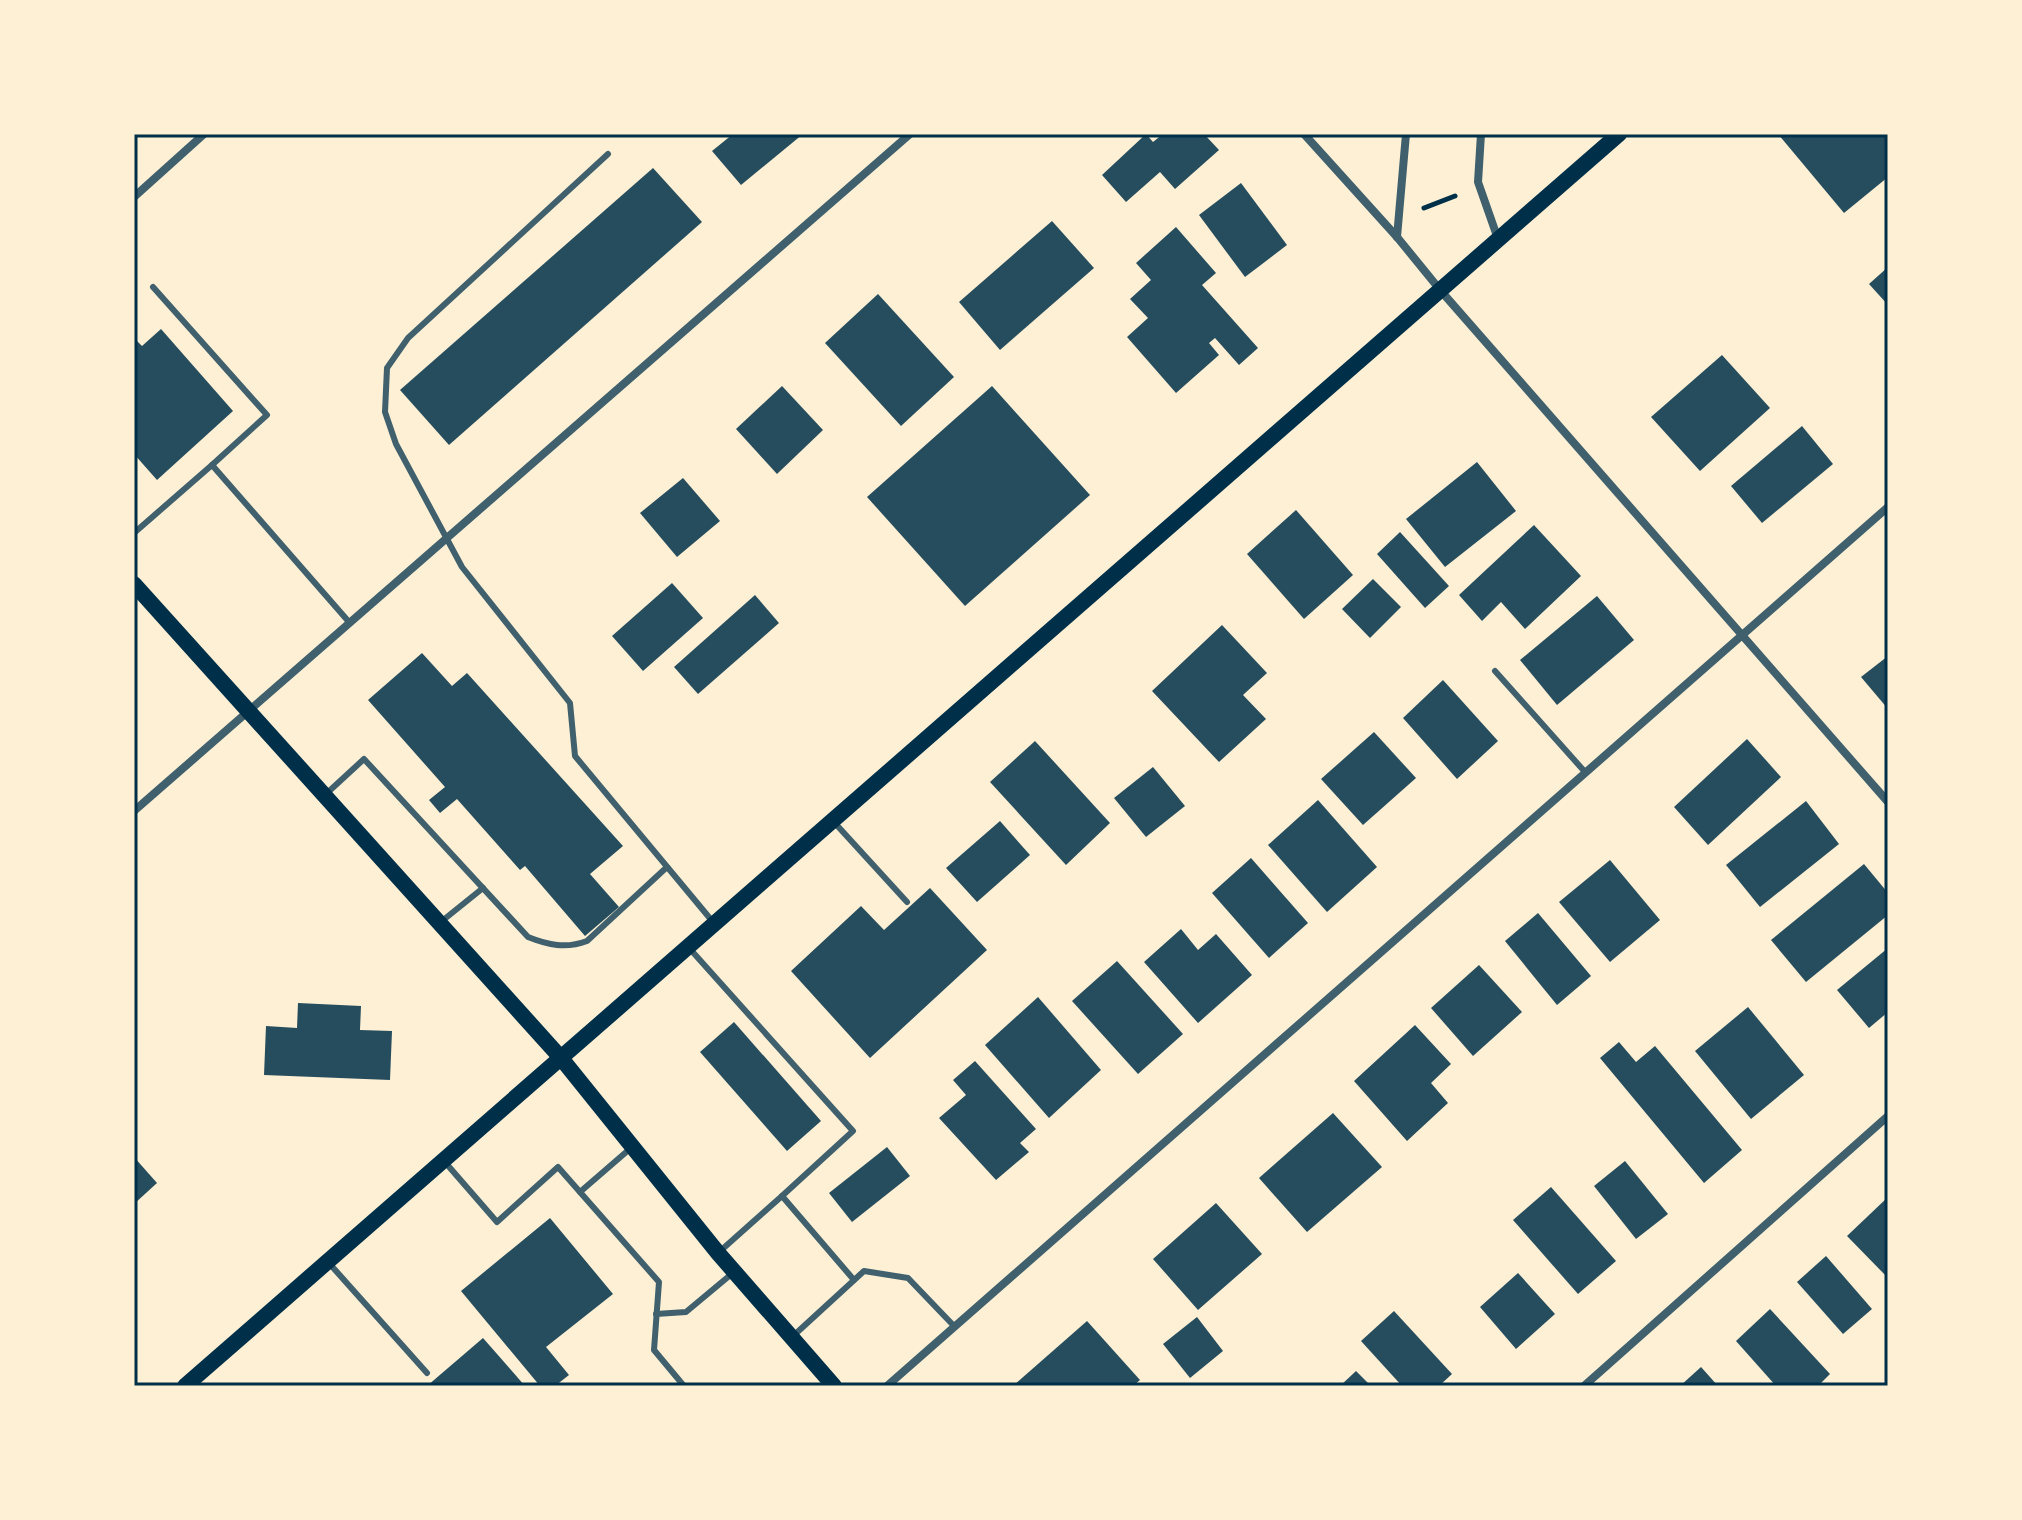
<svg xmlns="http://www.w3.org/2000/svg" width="2022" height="1520" viewBox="0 0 2022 1520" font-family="'Fira Sans Condensed',sans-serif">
  <rect width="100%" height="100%" fill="#fdf0d5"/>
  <g fill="#264d5e">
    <polygon points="733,134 803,134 741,185 712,151"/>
    <polygon points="1146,134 1153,142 1163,134 1204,134 1219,150 1175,189 1160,172 1126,202 1102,175"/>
    <polygon points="1778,134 1888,134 1888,177 1844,213"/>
    <polygon points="653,168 702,222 449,445 400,390"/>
    <polygon points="1241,183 1287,245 1245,277 1199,215"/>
    <polygon points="1052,221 1094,268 1000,350 959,302"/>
    <polygon points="1176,227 1216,273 1202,285 1258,348 1239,365 1215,338 1209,343 1219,355 1176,393 1127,337 1148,318 1130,299 1151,280 1136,263"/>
    <polygon points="1888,267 1888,305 1869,284"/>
    <polygon points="878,294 954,377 901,426 825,343"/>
    <polygon points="161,329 233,411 157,480 134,454 134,338 142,346"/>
    <polygon points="1722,355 1770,408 1700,471 1651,417"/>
    <polygon points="782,386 823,430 777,474 736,429"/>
    <polygon points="992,386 1090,495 965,606 867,497"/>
    <polygon points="1802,426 1833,464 1762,523 1731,486"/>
    <polygon points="1477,462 1516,511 1445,567 1406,519"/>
    <polygon points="683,478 720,521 677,557 640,513"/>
    <polygon points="1296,510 1353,575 1304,619 1247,554"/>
    <polygon points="1534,525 1581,576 1525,629 1501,602 1482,621 1459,595"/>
    <polygon points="1400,532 1449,586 1425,608 1377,554"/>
    <polygon points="1373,579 1401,607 1370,638 1342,609"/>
    <polygon points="672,583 703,618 643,671 612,636"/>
    <polygon points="755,595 779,623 698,694 674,667"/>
    <polygon points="1597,596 1634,640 1557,705 1520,660"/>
    <polygon points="1222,625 1267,673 1243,695 1266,719 1219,762 1152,691"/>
    <polygon points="422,653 452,686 467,673 623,846 590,874 619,907 585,936 525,866 520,870 457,799 440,813 429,800 445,787 368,700"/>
    <polygon points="1888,656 1888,709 1861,677"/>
    <polygon points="1443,680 1498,741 1457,779 1403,718"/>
    <polygon points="1374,732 1416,778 1363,825 1321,779"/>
    <polygon points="1747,739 1781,777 1708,845 1674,807"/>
    <polygon points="1035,741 1110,823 1066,865 990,782"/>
    <polygon points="1153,767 1185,806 1146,837 1114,798"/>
    <polygon points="1318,800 1377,867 1327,912 1268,845"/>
    <polygon points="1806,801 1839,844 1760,907 1726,865"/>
    <polygon points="1000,821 1030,855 977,902 946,868"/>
    <polygon points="1251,858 1308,923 1269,958 1212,893"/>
    <polygon points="1610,860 1660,920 1610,962 1559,902"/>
    <polygon points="1864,864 1888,893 1888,915 1806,982 1771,940"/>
    <polygon points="930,888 987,950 870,1058 791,971 861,906 884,930"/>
    <polygon points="1538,913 1591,976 1557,1005 1505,941"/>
    <polygon points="1181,929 1198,950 1216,934 1252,975 1198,1023 1144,962"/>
    <polygon points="1888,948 1888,1012 1869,1028 1837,990"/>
    <polygon points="1117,961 1183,1034 1138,1074 1072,1001"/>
    <polygon points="1479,965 1522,1012 1473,1056 1431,1008"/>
    <polygon points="1038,997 1101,1070 1049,1118 985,1045"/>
    <polygon points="298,1003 361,1006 360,1030 392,1031 390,1080 264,1075 266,1026 297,1028"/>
    <polygon points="1748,1007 1804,1075 1751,1119 1695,1051"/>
    <polygon points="734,1022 821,1121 787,1151 700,1052"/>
    <polygon points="1415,1025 1451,1064 1431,1083 1448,1103 1407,1141 1354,1081"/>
    <polygon points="1619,1042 1636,1062 1655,1046 1742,1150 1704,1183 1600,1058"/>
    <polygon points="975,1061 1036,1129 1020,1143 1029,1152 996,1180 939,1118 966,1095 953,1080"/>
    <polygon points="1333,1113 1382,1167 1307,1232 1259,1178"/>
    <polygon points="887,1147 910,1176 852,1222 829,1193"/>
    <polygon points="134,1157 157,1183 134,1204"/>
    <polygon points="1625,1161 1668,1214 1636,1239 1594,1186"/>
    <polygon points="1551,1187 1616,1261 1578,1294 1513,1220"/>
    <polygon points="1888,1197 1888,1278 1847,1236"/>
    <polygon points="1216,1203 1262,1254 1198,1310 1153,1259"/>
    <polygon points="550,1218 613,1294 546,1347 569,1375 555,1386 540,1386 461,1291"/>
    <polygon points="1826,1256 1872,1309 1843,1334 1797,1282"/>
    <polygon points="1518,1273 1555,1314 1516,1349 1480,1307"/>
    <polygon points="1770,1309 1830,1374 1818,1386 1776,1386 1736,1341"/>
    <polygon points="1394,1311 1452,1374 1439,1386 1402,1386 1361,1341"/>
    <polygon points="1197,1317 1223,1351 1190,1378 1163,1344"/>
    <polygon points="1087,1321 1140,1380 1133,1386 1013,1386"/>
    <polygon points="483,1338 525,1386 427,1386"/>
    <polygon points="1701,1367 1718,1386 1680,1386"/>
    <polygon points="1356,1371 1371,1386 1340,1386"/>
  </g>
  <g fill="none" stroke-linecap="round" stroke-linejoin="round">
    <polyline stroke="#003049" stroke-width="5" points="1424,208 1455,196"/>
    <g stroke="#3f606c" stroke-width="6">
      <polyline points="608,154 408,338 387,368 385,412 396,444 462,567 570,703 575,756 713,922"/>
      <polyline points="153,287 267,415 212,465"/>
      <polyline points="134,533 212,465 349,622"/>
      <polyline points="1495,671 1585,772"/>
      <path d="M 326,794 L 364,759 L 528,937 C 548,945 566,949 587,941 L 667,867"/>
      <polyline points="833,821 907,902"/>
      <polyline points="442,921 483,888"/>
      <polyline points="690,949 853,1131 782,1196"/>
      <polyline points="444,1161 497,1222 558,1167 659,1282 654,1350 684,1386"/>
      <polyline points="580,1192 632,1147"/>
      <polyline points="718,1253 782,1196 854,1280"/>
      <polyline points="328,1262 427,1373"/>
      <polyline points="656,1314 686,1312 734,1272"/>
      <polyline points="792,1337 864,1271 908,1278 954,1326"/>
    </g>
    <g stroke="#3f606c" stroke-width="8">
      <polyline points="1304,134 1397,237 1441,291 1888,802"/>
      <polyline points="1481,134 1478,182 1498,239"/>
      <polyline points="134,197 204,134"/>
      <polyline points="1397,237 1406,134"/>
      <polyline points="134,811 910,134"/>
      <polyline points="887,1386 1888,507"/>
      <polyline points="1584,1386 1888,1116"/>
    </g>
    <g stroke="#003049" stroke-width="16">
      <polyline points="134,584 561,1058 718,1253 834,1386"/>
      <polyline points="185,1386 1619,134"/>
    </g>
  </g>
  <rect width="2022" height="1520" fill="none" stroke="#fdf0d5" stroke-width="272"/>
  <rect x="136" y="136" width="1750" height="1248" fill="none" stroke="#003049" stroke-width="3"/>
</svg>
